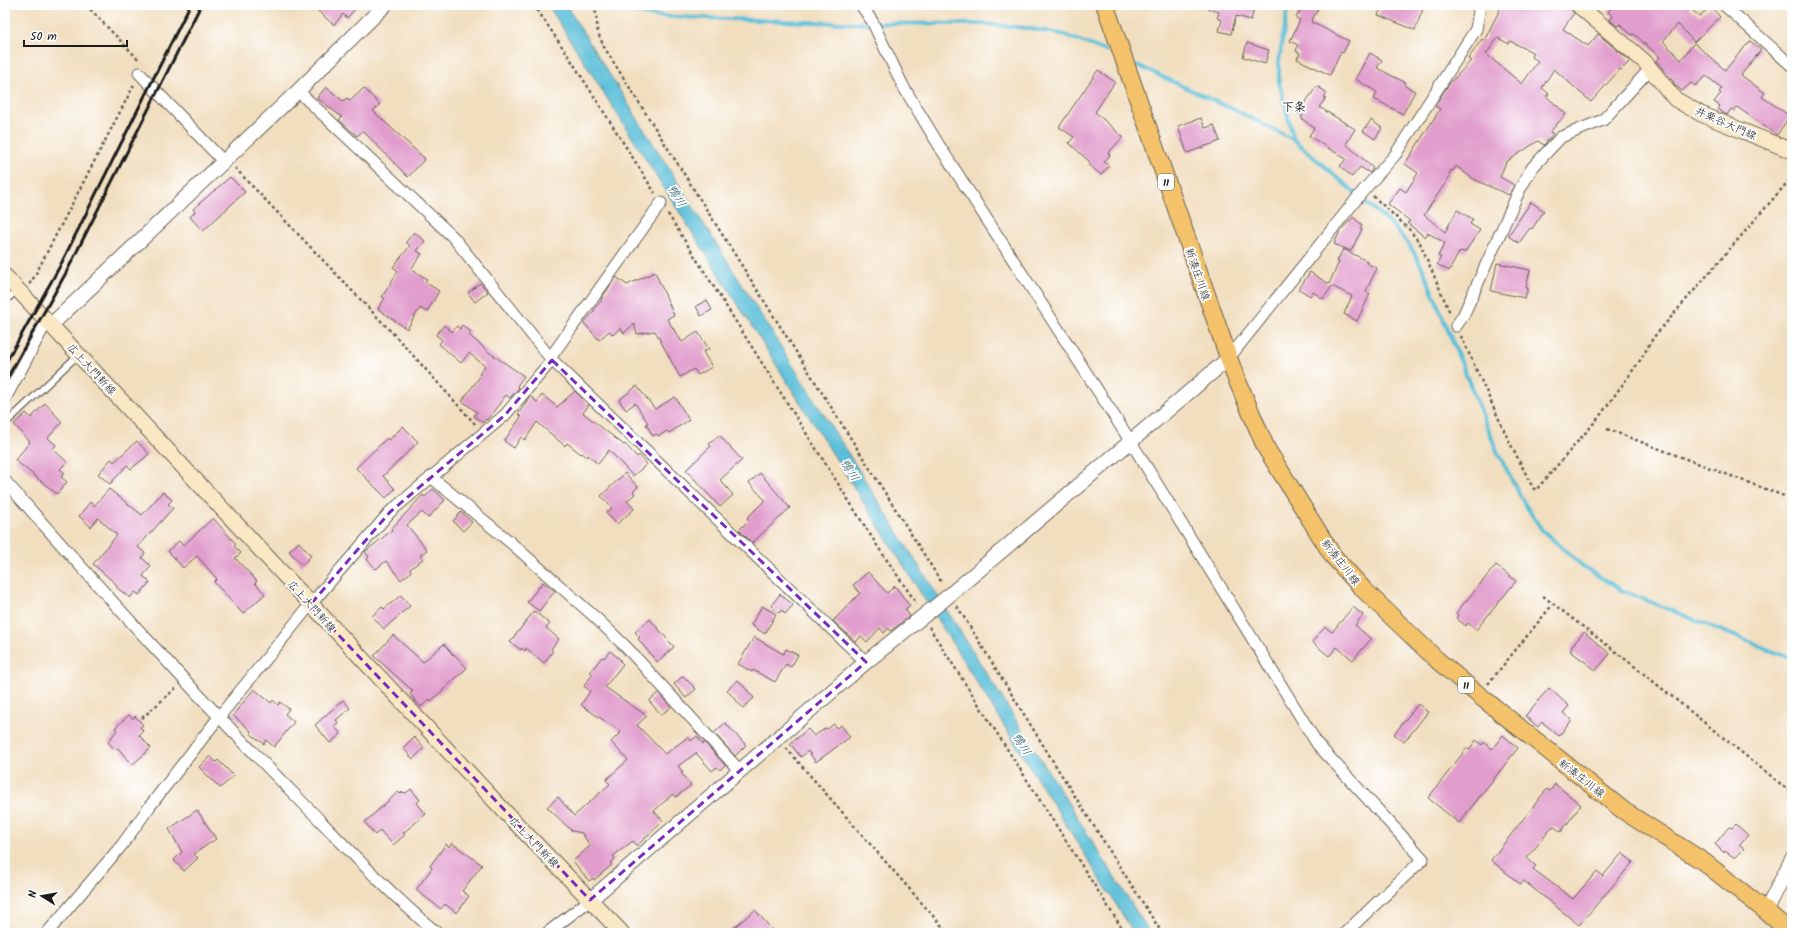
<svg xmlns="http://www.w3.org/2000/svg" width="1797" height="938" viewBox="0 0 1797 938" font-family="Kalam,'Klee One',sans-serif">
  <rect width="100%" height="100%" fill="#fff"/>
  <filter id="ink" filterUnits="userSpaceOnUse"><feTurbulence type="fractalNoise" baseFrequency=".025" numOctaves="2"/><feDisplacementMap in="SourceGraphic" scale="8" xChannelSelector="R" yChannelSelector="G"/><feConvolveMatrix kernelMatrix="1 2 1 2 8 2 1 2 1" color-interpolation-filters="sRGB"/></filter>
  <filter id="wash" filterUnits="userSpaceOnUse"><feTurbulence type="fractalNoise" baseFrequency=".012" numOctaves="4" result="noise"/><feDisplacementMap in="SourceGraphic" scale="16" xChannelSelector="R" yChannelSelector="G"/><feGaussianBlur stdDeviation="0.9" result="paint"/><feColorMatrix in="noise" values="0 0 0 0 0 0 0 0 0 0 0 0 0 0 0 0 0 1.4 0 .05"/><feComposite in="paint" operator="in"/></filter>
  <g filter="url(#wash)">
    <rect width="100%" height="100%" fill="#f1debf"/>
    <polygon fill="#5bbfd9" stroke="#3c6e7a" points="548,5 566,5 1150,933 1134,933 900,560"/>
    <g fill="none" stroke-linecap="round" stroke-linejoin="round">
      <g stroke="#5bbfd9" stroke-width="4">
        <polyline points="610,5 616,8 655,16 836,23 984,24 1025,28 1062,34 1106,51"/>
        <polyline points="1288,5 1279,61 1279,82 1294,140"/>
        <polyline points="1137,65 1245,115 1294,140 1392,225 1410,246 1423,269 1497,451 1524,503 1542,530 1584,567 1621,590 1792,659"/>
        <polyline points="5,929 8,933"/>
      </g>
    </g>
    <g id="blocks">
      <g fill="#e19dcc" fill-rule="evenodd">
        <polygon points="311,5 359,5 347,18 343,14 334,25"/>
        <polygon points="1208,5 1255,5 1251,20 1236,16 1231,34 1219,31 1222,20 1217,18 1219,12 1208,9"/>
        <polygon points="1303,5 1320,5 1311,22 1349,41 1343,53 1341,52 1330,75 1297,59 1300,53 1296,51 1298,45 1290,41 1300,20 1296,18"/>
        <polygon points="1383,5 1414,5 1423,9 1415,30 1378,15"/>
        <path d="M 1502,5 L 1568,5 L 1574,13 L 1563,29 L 1588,46 L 1598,34 L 1630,61 L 1621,70 L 1620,69 L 1591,102 L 1554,69 L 1542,88 L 1549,94 L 1546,96 L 1566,114 L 1550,132 L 1553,134 L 1544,145 L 1538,141 L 1506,162 L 1500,177 L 1514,185 L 1509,195 L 1473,179 L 1456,166 L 1453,171 L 1451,170 L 1449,175 L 1450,176 L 1424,215 L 1445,232 L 1457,210 L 1473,219 L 1470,224 L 1480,230 L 1465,252 L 1460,251 L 1449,271 L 1437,264 L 1441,257 L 1438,256 L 1445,243 L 1428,233 L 1425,237 L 1407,223 L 1410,221 L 1388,204 L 1400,188 L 1406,192 L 1418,173 L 1405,164 L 1440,109 L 1435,106 L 1437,102 L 1449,84 L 1471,61 L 1468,59 L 1482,39 L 1484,41 ZM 1498,38 L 1509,44 L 1510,41 L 1534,53 L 1532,57 L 1538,61 L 1522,84 L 1486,54 Z"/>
        <polygon points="1613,5 1686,5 1699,16 1711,7 1720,17 1694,42 1678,24 1663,41 1681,60 1694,43 1725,70 1750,41 1761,50 1741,75 1765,93 1762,97 1790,116 1777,135 1737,107 1734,111 1731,109 1727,115 1717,109 1720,106 1714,102 1721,93 1719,92 1722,88 1706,76 1695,86 1691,83 1682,91 1674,84 1673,81 1656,61 1660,57 1634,34 1632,35 1620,24 1618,27 1610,20 1613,16 1608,12"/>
        <polygon points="1247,43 1269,50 1265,64 1243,57"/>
        <polygon points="1370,53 1382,60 1377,68 1406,83 1405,86 1415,91 1403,114 1374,99 1377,92 1355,79"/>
        <polygon points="1098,70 1115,82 1095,112 1123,137 1108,153 1110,155 1104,162 1109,166 1101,175 1088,164 1090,162 1069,143 1074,137 1059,127"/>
        <polygon points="1317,86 1327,93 1324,97 1326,98 1319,107 1355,129 1346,144 1373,168 1370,173 1360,167 1352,177 1340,166 1346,159 1309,136 1314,128 1301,118 1303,116 1298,113"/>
        <polygon points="326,87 343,101 347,98 350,101 364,88 380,105 373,111 425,159 408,177 363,131 357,136 339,120 342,117 317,98"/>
        <polygon points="1201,118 1205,128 1214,125 1220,141 1187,153 1178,126"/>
        <polygon points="1371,120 1382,128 1375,139 1363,131"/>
        <polygon points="230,177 245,192 203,231 190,217 195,212 193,209"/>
        <polygon points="1531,202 1544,211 1532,229 1530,228 1519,243 1508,236"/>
        <polygon points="1353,217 1362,225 1360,228 1362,229 1351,251 1334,244 1340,231"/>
        <polygon points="414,232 425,241 417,251 422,254 411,269 427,279 425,282 439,291 427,312 420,308 407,329 378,309 385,298 382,297 398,271 393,267 410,246 406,242"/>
        <polygon points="1343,249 1367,261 1366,263 1377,268 1366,291 1370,294 1357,321 1344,314 1352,296 1332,286 1323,299 1313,292 1310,296 1299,289 1310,272 1329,284 1339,262 1337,261"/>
        <polygon points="1497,263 1530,270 1526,288 1528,288 1525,298 1491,291"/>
        <polygon points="655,272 674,315 667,319 682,342 698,332 709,349 703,352 712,367 698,375 694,369 680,377 655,331 637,334 634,324 624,333 620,328 613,335 609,331 599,340 584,323 595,310 594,309 602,300 601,299 616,277 627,285"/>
        <polygon points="480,283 488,292 475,302 468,293"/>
        <polygon points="707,300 712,310 701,316 696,306"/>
        <polygon points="444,325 452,332 457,326 460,329 462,325 471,332 469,335 490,353 524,376 517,386 519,388 510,398 506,395 487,420 486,419 483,423 474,416 477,412 462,401 481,375 479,374 485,366 469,353 461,363 439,344 442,340 436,335"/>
        <polygon points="637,386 655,409 675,397 689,420 669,433 667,431 659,436 657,434 653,436 646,424 648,423 635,403 626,410 619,400"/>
        <polygon points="575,391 589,405 583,413 624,445 625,444 637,457 639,455 647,464 633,476 609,450 598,464 588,455 587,457 582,453 581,454 567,443 565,446 537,422 525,440 521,437 514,448 504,441 521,417 518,414 530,396 537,402 542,395 557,407"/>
        <polygon points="45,403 62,422 48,438 56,445 53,449 67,462 60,469 65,473 61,477 67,482 57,494 15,460 30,442 14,424 26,413 31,418"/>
        <polygon points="403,426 418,442 383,476 395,489 386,498 356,468 387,438 389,440"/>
        <polygon points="719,435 742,460 720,480 733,495 720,507 686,470 711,446 709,444"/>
        <polygon points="137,441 149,454 131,469 127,465 110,484 98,474 111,459 114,462"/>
        <polygon points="625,473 638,487 633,492 635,494 627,501 634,509 617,524 606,513 612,508 601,496"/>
        <polygon points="760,473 790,508 752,543 739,530 749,520 747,518 765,500 749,483"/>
        <polygon points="109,489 142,515 163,492 172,500 168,504 173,508 138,547 145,553 142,558 151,566 143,576 150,582 139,595 135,592 130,598 116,587 117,585 93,564 117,535 98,518 91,527 79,516 90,502 94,506"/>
        <polygon points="433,489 445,500 428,518 422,512 407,525 427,550 420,555 423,559 410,569 411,572 401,580 386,561 376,569 367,559 369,557 365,552 392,530 391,529 423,495 425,497"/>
        <polygon points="461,512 472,522 463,531 453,521"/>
        <polygon points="213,518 236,544 234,546 241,553 235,558 257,581 255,583 265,594 243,614 214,582 217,579 197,556 183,568 168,551 179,541 183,546"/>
        <polygon points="299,542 311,556 302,565 289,551"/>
        <polygon points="1496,565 1516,581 1476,630 1468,623 1466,626 1456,618 1458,615 1456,613"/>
        <polygon points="868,572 887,593 895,586 910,606 905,609 910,616 891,631 889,628 884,633 880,628 867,642 861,636 856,642 833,621 860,593 853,585"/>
        <polygon points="543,582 555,591 539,611 527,602"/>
        <polygon points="780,594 793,605 785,614 781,610 779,613 771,606"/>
        <polygon points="401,595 410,606 384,629 372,616 382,607 384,609"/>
        <polygon points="762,606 776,614 765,634 751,625"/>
        <polygon points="1353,607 1363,615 1355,625 1371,639 1353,660 1337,647 1329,656 1312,642 1325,627 1332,632"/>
        <polygon points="534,611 550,624 546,628 559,639 551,649 553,651 544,663 526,648 525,651 522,648 521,650 510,642"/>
        <polygon points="650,619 674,647 657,662 638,639 640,637 635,632"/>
        <polygon points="1584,632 1610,654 1596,670 1570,651 1572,648 1571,647"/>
        <polygon points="393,635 423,662 444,644 453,655 454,654 467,668 431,701 430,699 421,707 410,694 413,691 374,656"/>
        <polygon points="754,637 783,654 786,649 798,655 791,667 786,664 775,682 753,670 752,672 738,664"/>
        <polygon points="610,651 621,660 620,661 623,664 605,687 647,716 637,725 665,754 688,737 691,741 697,736 703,744 704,742 725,765 720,770 717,767 712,771 696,753 678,766 683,772 681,773 691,785 676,797 673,794 654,811 663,821 637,846 633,841 613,856 615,859 610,863 612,865 594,880 593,878 589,881 573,861 590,846 582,833 572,831 547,807 558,797 574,816 610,784 606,780 628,760 611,742 621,732 581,705 590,691 584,686 593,674 590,672 602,657 604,658"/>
        <polygon points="683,676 696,689 686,698 674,684"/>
        <polygon points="738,680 754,698 743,708 727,690"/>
        <polygon points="1549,688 1569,706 1563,713 1572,720 1559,736 1542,722 1538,727 1525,716"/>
        <polygon points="254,689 271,703 273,700 278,705 280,702 289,709 285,714 294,722 274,747 266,740 264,744 250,733 251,731 233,715"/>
        <polygon points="658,693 671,707 661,715 649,701"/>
        <polygon points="343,700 350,708 336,720 338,723 334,726 341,734 330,743 315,725"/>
        <polygon points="1418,704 1428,712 1404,742 1394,734"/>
        <polygon points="129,715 133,719 135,716 143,725 140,727 143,731 139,735 151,748 132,765 118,748 115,750 108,742 117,730 115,728"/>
        <polygon points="725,723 746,745 735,756 714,733"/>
        <polygon points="834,724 837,728 841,725 850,737 816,762 808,751 801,757 790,744 808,729 814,736 826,728 827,729"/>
        <polygon points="1503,735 1518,748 1459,823 1428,798 1467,748 1469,750 1476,740 1482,745 1484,742 1492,749"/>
        <polygon points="414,737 424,748 413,759 403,748"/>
        <polygon points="210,756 216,762 218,760 234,776 220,788 199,767"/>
        <polygon points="1555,784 1581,805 1561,832 1553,826 1527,858 1536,866 1533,869 1573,899 1597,871 1603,876 1622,853 1633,862 1579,925 1524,881 1520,884 1491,860 1547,789 1550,791"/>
        <polygon points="411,789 420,800 417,803 426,814 403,833 405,835 393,845 380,830 375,835 365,822 398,792 400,794 402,792 406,793"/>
        <polygon points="197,810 216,839 194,854 198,858 184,871 174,860 182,852 169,829"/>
        <polygon points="1736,824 1748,835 1739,845 1744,849 1735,858 1725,851 1724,853 1715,844 1728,828 1730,827 1732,828"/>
        <polygon points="452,843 482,865 462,891 469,896 457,913 445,904 441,909 416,890 432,868 430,866 446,844 449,847"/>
        <polygon points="755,910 775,933 727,933"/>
      </g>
    </g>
  </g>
  <g filter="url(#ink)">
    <use href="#blocks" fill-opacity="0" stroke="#676055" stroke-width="1"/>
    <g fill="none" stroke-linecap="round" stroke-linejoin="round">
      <g stroke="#676055" stroke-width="8">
        <g id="service">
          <polyline points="5,301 17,291"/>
          <polyline points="5,424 78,355"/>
        </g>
      </g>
      <g stroke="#676055" stroke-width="13">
        <g id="minor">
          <polyline points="861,5 872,21 903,86 940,147 1131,442 1318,745 1423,859 1345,933"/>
          <polyline points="1724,5 1792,66"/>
          <polyline points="139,73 223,161"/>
          <polyline points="298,91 453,237 552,360 866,662"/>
          <polyline points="1456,326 1463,316 1520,189 1532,168 1561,137 1603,120 1650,69"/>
          <polyline points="550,358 661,203"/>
          <polyline points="1228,359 1363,191 1395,155 1476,29 1480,5"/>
          <polyline points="5,399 47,321"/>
          <polyline points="431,477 510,542 596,618 627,648 739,770"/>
          <path d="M 5,481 C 102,591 200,700 304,804 C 347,848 390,894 437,933"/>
          <polyline points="47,933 122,845 150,806 219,717 310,605 390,512 505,415 552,360"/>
          <polyline points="547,933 590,900"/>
        </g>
      </g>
      <g stroke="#676055" stroke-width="16">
        <g id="tertiary">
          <polyline points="51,325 298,91 385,5"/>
          <polyline points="590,900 866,662 946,598 1228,359"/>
          <polyline points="1766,911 1792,859"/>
        </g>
      </g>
      <g stroke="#676055" stroke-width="17">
        <g id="secondary">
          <polyline points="1578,5 1644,61 1675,99 1701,114 1792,151"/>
          <polyline points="5,276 508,815 622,933"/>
        </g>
      </g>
      <g stroke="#676055" stroke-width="19">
        <polyline id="primary" points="1105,5 1234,373 1266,448 1333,556 1364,590 1437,660 1480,696 1624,811 1704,862 1766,911 1791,933"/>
      </g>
      <g stroke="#676055" stroke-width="2.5" stroke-dasharray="3 3" stroke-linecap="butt">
        <polyline points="86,5 140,61"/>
        <polyline points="534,5 571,60 655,193"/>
        <polyline points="595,5 598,33 604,47 942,583"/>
        <polyline points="235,168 401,342 476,425"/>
        <polyline points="1373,196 1408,228 1420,243 1450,313"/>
        <polyline points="668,214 878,547 917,604"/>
        <polyline points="29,284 32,281 134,85"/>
        <polyline points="1461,336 1507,437 1533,488 1536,490 1599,417 1641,359 1653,338 1792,177"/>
        <polyline points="1607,429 1792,499"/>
        <polyline points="1543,596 1629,662 1792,793"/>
        <polyline points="957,606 1064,779 1162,933"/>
        <polyline points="929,627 1125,933"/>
        <polyline points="1488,684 1553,604"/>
        <polyline points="142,718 176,688"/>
        <polyline points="786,748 948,933"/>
      </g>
      <use href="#service" stroke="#fff" stroke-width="5.5"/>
      <use href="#minor" stroke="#fff" stroke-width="11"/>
      <use href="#tertiary" stroke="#fff" stroke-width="14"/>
      <use href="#secondary" stroke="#fae7c3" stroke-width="15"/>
      <use href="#primary" stroke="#f3c26a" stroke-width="17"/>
      <g stroke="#1c1c1c" stroke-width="3">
        <polyline points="5,364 60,266 190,5"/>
        <polyline points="5,382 67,271 201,5"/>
      </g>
    </g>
  </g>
  <path fill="none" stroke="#7b2cbf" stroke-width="3" stroke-dasharray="8 5" stroke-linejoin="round" d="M 552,360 L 866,662 L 590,900 L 310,605 L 390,512 L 505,415 Z"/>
  <g text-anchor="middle" stroke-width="3.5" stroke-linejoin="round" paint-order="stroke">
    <g fill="#fff" stroke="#606060" stroke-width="1">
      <rect x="1158" y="174" width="16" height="16" rx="3"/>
      <rect x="1458" y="677" width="16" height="16" rx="3"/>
    </g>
    <g font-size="10" font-weight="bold" fill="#1c1c1c">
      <text x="1166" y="186">11</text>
      <text x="1466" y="689">11</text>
    </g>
    <g font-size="11" fill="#1c1c1c" stroke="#fff">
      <text transform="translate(1726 123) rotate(24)" y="4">井栗谷大門線</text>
      <text transform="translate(1198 274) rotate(71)" y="4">新湊庄川線</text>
      <text transform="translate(92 369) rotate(47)" y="4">広上大門新線</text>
      <text transform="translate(1341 562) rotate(52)" y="4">新湊庄川線</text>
      <text transform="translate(312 606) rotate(48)" y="4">広上大門新線</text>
      <text transform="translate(1582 778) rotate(38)" y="4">新湊庄川線</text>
      <text transform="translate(534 842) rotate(46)" y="4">広上大門新線</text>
    </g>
    <g font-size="12" font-weight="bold" fill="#1c1c1c" stroke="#fff">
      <text x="1294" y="111">下条</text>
    </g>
    <g font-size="12" font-style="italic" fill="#355d68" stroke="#fff">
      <text transform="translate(677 196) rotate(58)" y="4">鴨川</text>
      <text transform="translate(850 470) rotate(58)" y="4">鴨川</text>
      <text transform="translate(1022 744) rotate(58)" y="4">鴨川</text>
    </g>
  </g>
  <rect width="1797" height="938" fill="none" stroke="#fff" stroke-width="20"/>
  <g transform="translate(42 896) rotate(281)" stroke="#ffffff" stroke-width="3" paint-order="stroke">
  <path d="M0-3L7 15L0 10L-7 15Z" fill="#1c1c1c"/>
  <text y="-6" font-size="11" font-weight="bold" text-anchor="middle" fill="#1c1c1c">N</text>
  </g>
  <path d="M24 40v6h103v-6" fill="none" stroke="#1c1c1c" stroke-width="2"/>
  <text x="30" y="40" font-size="12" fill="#1c1c1c" stroke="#ffffff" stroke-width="3" paint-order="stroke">50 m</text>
</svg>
